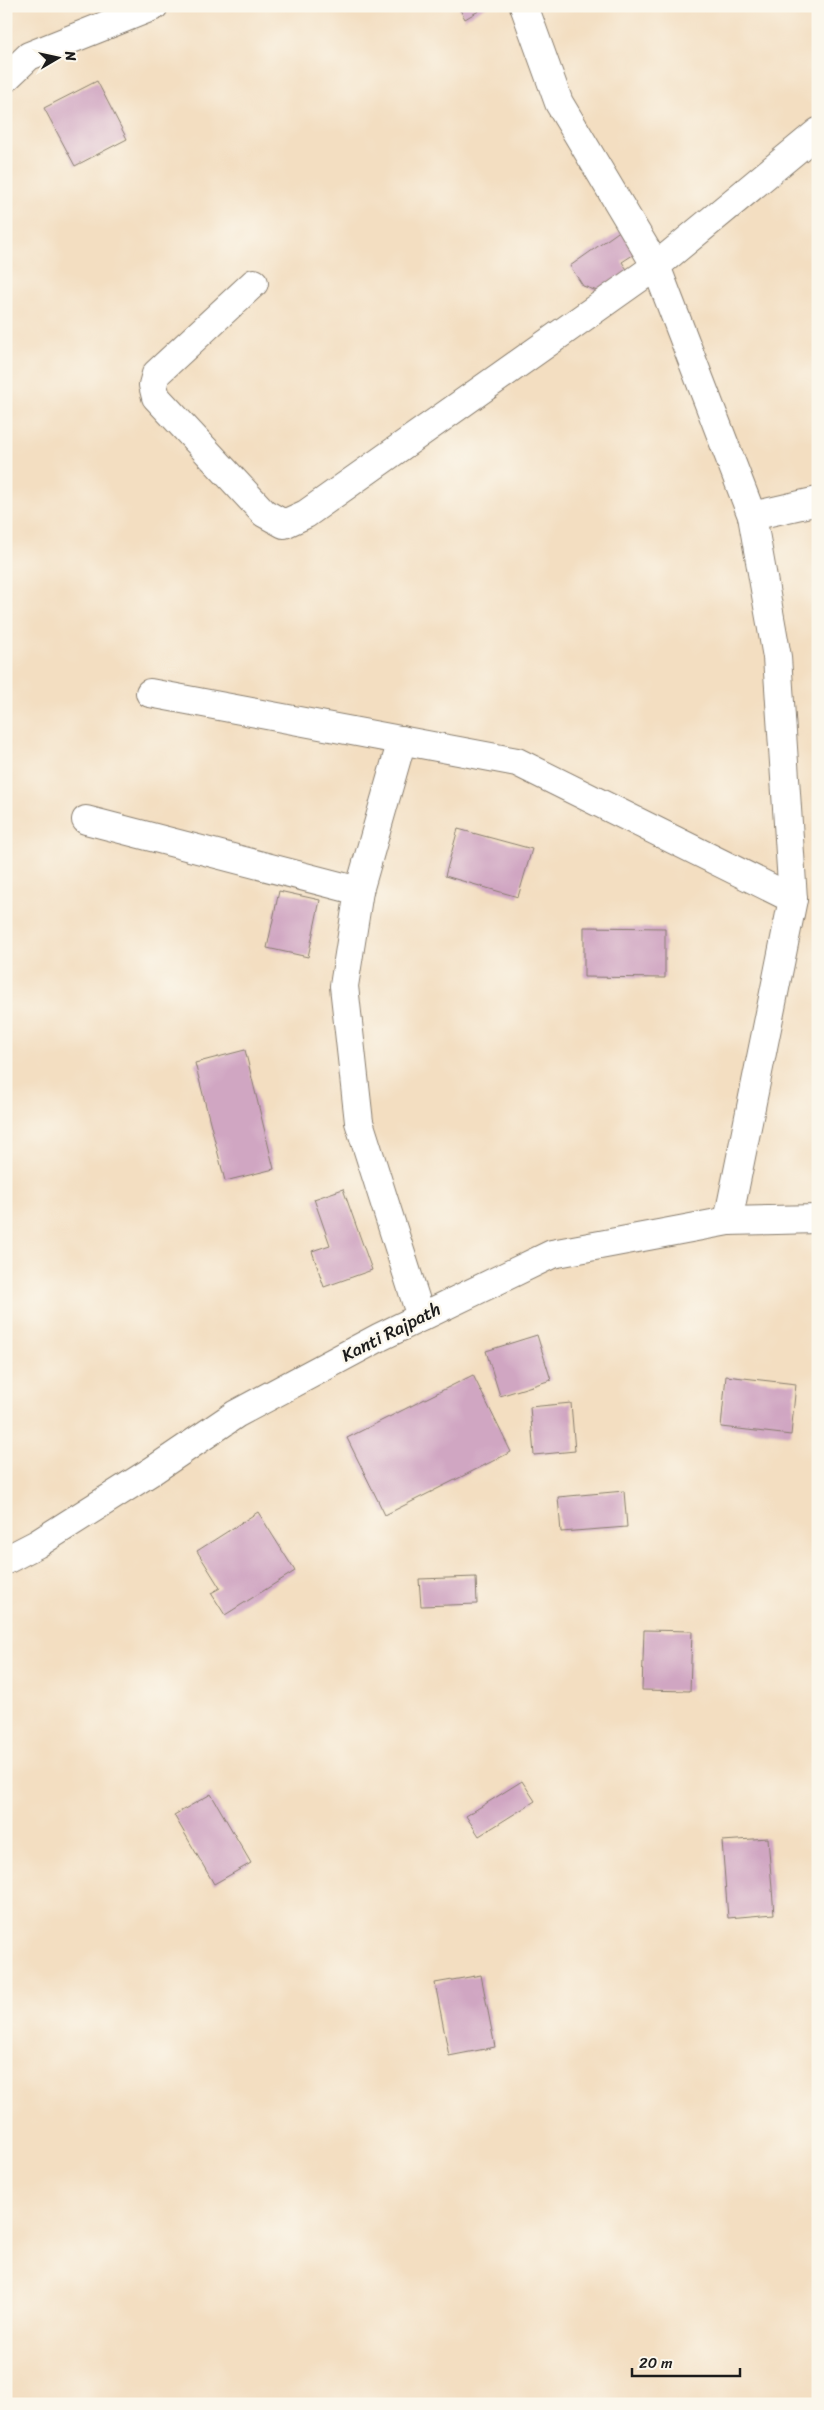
<svg xmlns="http://www.w3.org/2000/svg" width="824" height="2410" viewBox="0 0 824 2410" font-family="Sriracha,sans-serif">
  <rect width="100%" height="100%" fill="#fbf7ec"/>
  <filter id="ink" filterUnits="userSpaceOnUse"><feTurbulence type="fractalNoise" baseFrequency=".02" numOctaves="2"/><feDisplacementMap in="SourceGraphic" scale="10" xChannelSelector="R" yChannelSelector="G"/><feConvolveMatrix kernelMatrix="1 2 1 2 8 2 1 2 1" color-interpolation-filters="sRGB"/></filter>
  <filter id="wash" filterUnits="userSpaceOnUse"><feTurbulence type="fractalNoise" baseFrequency=".0096" numOctaves="4" result="noise"/><feDisplacementMap in="SourceGraphic" scale="20" xChannelSelector="R" yChannelSelector="G"/><feGaussianBlur stdDeviation="1.12" result="paint"/><feColorMatrix in="noise" values="0 0 0 0 0 0 0 0 0 0 0 0 0 0 0 0 0 1.4 0 .05"/><feComposite in="paint" operator="in"/></filter>
  <g filter="url(#wash)">
    <rect width="100%" height="100%" fill="#f3dec1"/>
    <g id="blocks">
      <g fill="#d0a6c2">
        <polygon points="458,6 487,6 465,19"/>
        <polygon points="97,81 127,139 75,166 44,108"/>
        <polygon points="621,230 636,253 622,262 630,274 603,293 583,286 570,266"/>
        <polygon points="458,829 532,849 518,897 445,876"/>
        <polygon points="279,891 320,900 308,957 267,948"/>
        <polygon points="584,927 665,928 665,978 584,977"/>
        <polygon points="245,1050 274,1169 225,1181 195,1063"/>
        <polygon points="343,1189 372,1270 324,1287 312,1251 330,1245 314,1199"/>
        <polygon points="537,1335 551,1380 500,1396 486,1351"/>
        <polygon points="473,1375 511,1452 385,1515 347,1438"/>
        <polygon points="726,1376 796,1384 791,1435 721,1427"/>
        <polygon points="571,1403 575,1451 534,1455 530,1407"/>
        <polygon points="624,1491 627,1527 561,1532 558,1497"/>
        <polygon points="258,1512 295,1571 225,1615 211,1593 220,1588 197,1551"/>
        <polygon points="476,1577 477,1604 421,1606 419,1579"/>
        <polygon points="644,1630 692,1631 690,1691 642,1690"/>
        <polygon points="522,1781 535,1801 479,1836 466,1816"/>
        <polygon points="211,1794 251,1863 214,1884 174,1815"/>
        <polygon points="768,1838 774,1914 728,1918 722,1841"/>
        <polygon points="481,1975 495,2047 449,2056 435,1983"/>
      </g>
    </g>
  </g>
  <g filter="url(#ink)">
    <use href="#blocks" fill-opacity="0" stroke="#887d6e" stroke-width="1"/>
    <g fill="none" stroke-linecap="round" stroke-linejoin="round">
      <g stroke="#887d6e" stroke-width="30">
        <g id="minor">
          <polyline points="524,6 559,103 656,266 752,516 777,657 793,899 728,1221"/>
          <polyline points="6,78 29,56 154,6"/>
          <polyline points="254,283 156,374 153,385 156,397 264,513 284,524 306,514 656,266 818,132"/>
          <polyline points="752,516 818,501"/>
          <polyline points="150,693 517,762 793,899"/>
          <polyline points="86,820 359,891 402,740"/>
          <polyline points="359,891 344,986 359,1122 421,1317"/>
        </g>
      </g>
      <g stroke="#887d6e" stroke-width="30">
        <polyline id="primary" points="6,1560 37,1544 152,1471 236,1414 380,1337 552,1254 728,1221 818,1219"/>
      </g>
      <use href="#minor" stroke="#fff" stroke-width="28"/>
      <use href="#primary" stroke="#fff" stroke-width="28"/>
    </g>
  </g>
  <g text-anchor="middle" stroke-width="5" stroke-linejoin="round" paint-order="stroke">
    <g font-size="18" fill="#1c1c1c" stroke="#fbf7ec">
      <text transform="translate(391 1332) rotate(-27)" y="6">Kanti Rajpath</text>
    </g>
  </g>
  <rect width="824" height="2410" fill="none" stroke="#fbf7ec" stroke-width="25"/>
  <g transform="translate(58 58) rotate(81)" stroke="#fbf7ec" stroke-width="4" paint-order="stroke">
  <path d="M0-4L9 19L0 12L-9 19Z" fill="#1c1c1c"/>
  <text y="-8" font-size="14" font-weight="bold" text-anchor="middle" fill="#1c1c1c">N</text>
  </g>
  <path d="M632 2368v8h108v-8" fill="none" stroke="#1c1c1c" stroke-width="2.5"/>
  <text x="639" y="2368" font-size="15" fill="#1c1c1c" stroke="#fbf7ec" stroke-width="4" paint-order="stroke">20 m</text>
</svg>
